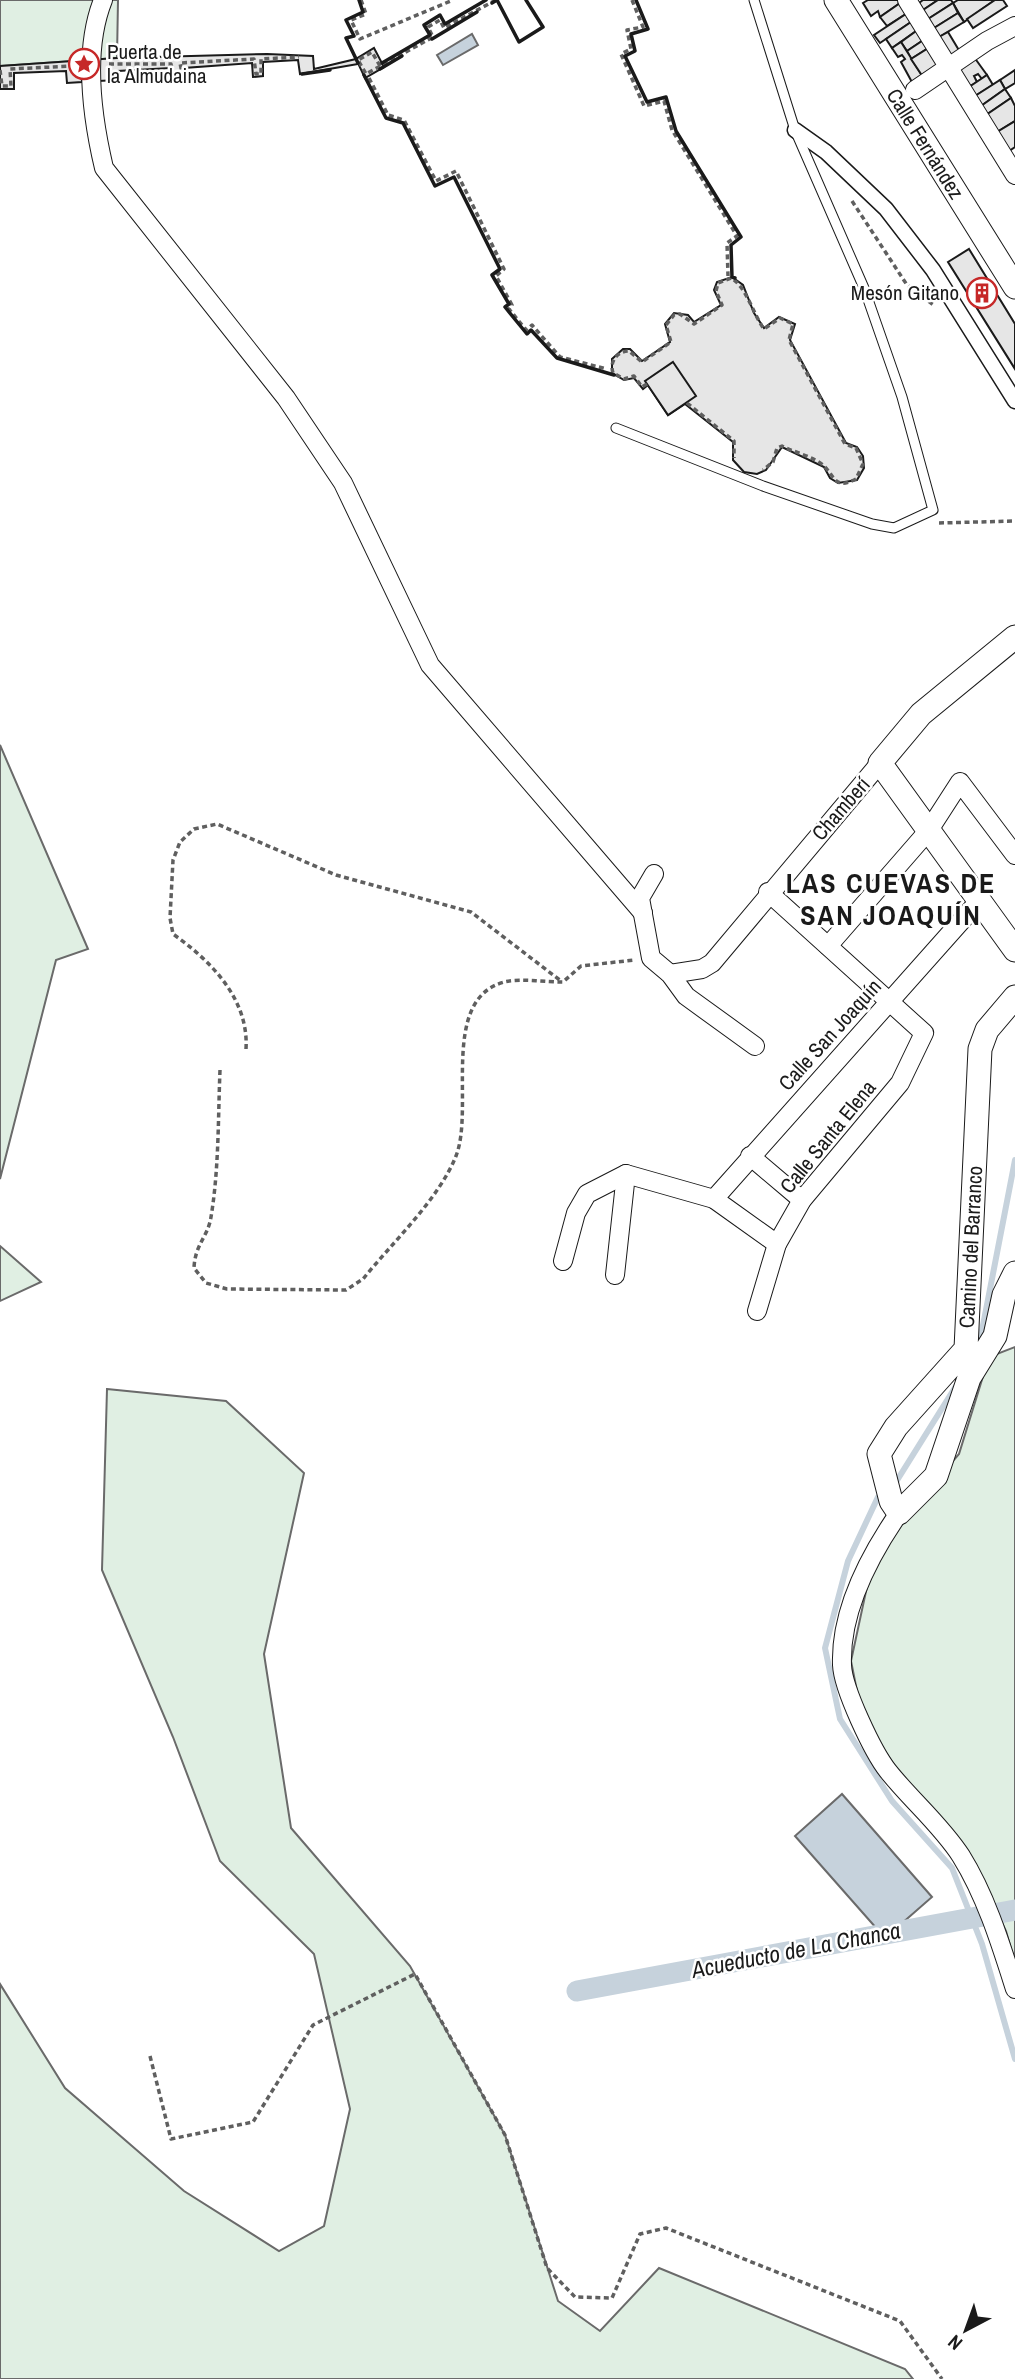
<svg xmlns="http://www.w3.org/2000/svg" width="1015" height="2379" viewBox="0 0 1015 2379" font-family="'Archivo Narrow',sans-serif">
  <rect width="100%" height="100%" fill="#fff"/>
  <g fill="#e0efe3" stroke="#6a6a6a" stroke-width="2">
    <polygon points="0,0 118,0 117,58 0,66"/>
    <polygon points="0,745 88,949 56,960 0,1179"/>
    <polygon points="0,1246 41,1282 0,1301"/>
    <polygon points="1015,1347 1015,1963 1006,1931 977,1870 907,1784 880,1744 859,1701 851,1661 868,1582 894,1530 959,1454 989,1357"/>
    <polygon points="107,1389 226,1401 304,1473 264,1654 291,1828 410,1966 505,2135 558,2301 600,2331 659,2268 905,2369 913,2379 0,2379 0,1984 65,2088 184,2191 279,2251 324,2226 350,2109 314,1954 220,1861 173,1737 102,1570"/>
  </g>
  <g fill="#c6d2dc" stroke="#6a6a6a" stroke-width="2">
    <polygon points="472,34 478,45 443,65 437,55"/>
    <polygon points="842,1794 932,1897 885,1938 795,1836"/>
  </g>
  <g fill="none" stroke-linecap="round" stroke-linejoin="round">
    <g stroke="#c6d2dc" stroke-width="6">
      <polyline points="979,1346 1015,1160"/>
      <polyline points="896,1482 956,1386"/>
      <polyline points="878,1497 848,1561 825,1648 840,1719 892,1801 952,1868 982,1944 1015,2059"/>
    </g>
    <polyline stroke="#c6d2dc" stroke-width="21" points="577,1991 1015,1910"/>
  </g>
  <g fill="#e6e6e6" stroke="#1a1a1a" stroke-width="2">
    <polygon points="868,0 902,0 903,1 880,17 878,11 871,16 863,3"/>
    <polygon points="923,0 938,0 923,10 919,3"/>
    <polygon points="938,0 951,0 953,3 928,19 923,10"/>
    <polygon points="995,0 964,22 953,3 958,0"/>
    <polygon points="995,0 1003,0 1007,6 973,28 967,19"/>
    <polygon points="903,1 909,12 887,26 880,17"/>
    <polygon points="953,3 958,13 934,28 928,19"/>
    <polygon points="909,12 914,20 880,43 874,35"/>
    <polygon points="958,13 964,22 939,37 934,28"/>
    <polygon points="914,20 919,29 892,48 886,39"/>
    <polygon points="919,29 925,39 907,51 901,42"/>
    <polygon points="948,32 960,52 952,57 939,37"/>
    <polygon points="925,39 930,47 911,59 907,51"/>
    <polygon points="901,42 923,77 913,84 901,62 905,59 902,55 898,57 892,48"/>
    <polygon points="930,47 941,65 923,77 911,59"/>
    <polygon points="374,48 384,67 365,78 356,59"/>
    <polygon points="267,54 313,56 314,69 356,59 358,64 300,74 298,60 263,62 263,76 253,77 252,63 184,68 185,77 170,78 170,68 118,71 119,80 98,81 97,66 81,68 82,82 67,83 66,71 14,73 14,89 0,89 0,66 117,58"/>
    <polygon points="974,57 987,75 982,79 978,74 974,76 977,82 969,87 959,69"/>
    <polygon points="1015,70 1015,83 1005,89 1000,80"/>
    <polygon points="987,75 993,85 975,96 969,87"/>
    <polygon points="1000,80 1005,89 981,106 975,96"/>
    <polygon points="1005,89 1011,98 986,115 981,106"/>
    <polygon points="1011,98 1015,106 1015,121 997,132 986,115"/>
    <polygon points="1015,121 1015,147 1009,151 997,132"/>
    <polygon points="969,249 1015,324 1015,369 948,262"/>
    <polygon points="732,277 743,285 754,313 764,328 779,317 795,324 790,340 846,443 857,447 863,456 864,468 857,480 838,483 830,478 824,467 782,447 766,470 757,474 744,472 733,460 733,442 685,404 668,415 648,385 643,389 634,378 624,380 612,373 612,359 623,349 630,349 642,361 670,342 665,324 674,313 688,315 694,322 721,305 714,290 717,282"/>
    <polygon points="673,362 696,396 668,415 645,381"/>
  </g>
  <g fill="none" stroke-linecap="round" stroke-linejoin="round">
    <g stroke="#1a1a1a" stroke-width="11">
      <polyline id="service" points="616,428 763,486 872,524 894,528 933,510 902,397 864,288 795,130 754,0"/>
    </g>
    <g stroke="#1a1a1a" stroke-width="17">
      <polyline id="pedestrian" points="795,130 826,152 886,209 933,270 1015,401"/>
    </g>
    <g stroke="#1a1a1a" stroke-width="20">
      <g id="minor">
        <path d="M 103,0 C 83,50 92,117 104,168 L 286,398 L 343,483 L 430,665 L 643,913"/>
        <polyline points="907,0 1015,175"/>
        <polyline points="915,90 987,41 1015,26"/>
        <polyline points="654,874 640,898 651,958 670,974 686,996 755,1046"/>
        <polyline points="828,946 929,830 960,782 1015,855"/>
        <polyline points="670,974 702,969 712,963 880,763"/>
        <polyline points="750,1156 802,1200"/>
        <polyline points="714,1199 979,901"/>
        <polyline points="563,1261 576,1213 587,1194 626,1174 714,1199 777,1244"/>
        <polyline points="615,1275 626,1174"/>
        <polyline points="757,1311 777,1244 802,1200 900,1083 924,1033 768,892"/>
        <path d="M 899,1513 C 870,1555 840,1611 842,1665 C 843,1689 873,1752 888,1771 C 911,1800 941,1825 961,1856 C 986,1896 1001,1945 1015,1989"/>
      </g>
    </g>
    <g stroke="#1a1a1a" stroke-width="25">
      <g id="tertiary">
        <polyline points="836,0 1015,287"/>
        <polyline points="1015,637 921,714 880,763 1015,950"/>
        <polyline points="1015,997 987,1030 980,1049 966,1349 896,1427 879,1454 891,1501 899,1513 936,1476 969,1378 995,1336 1004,1295 1015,1273"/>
      </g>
    </g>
    <g stroke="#5f5f5f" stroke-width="3.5" stroke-dasharray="5 3.5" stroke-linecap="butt">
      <polyline points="361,0 366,14 351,20 360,39 453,0"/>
      <polyline points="632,0 643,27 627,30 631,49 621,54 644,106 664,101 672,130 737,236 727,243 728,276"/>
      <polyline points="109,64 171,64 173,74 182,73 180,63 254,59 256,74 261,74 261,59 299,57"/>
      <polyline points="380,66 372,52 358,60 366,74 433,37 428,27 440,20 444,28 496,0"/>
      <polyline points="0,70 2,86 11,86 10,69 73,66"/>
      <polyline points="369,78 388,115 404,120 436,181 456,171 504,269 496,276 512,305 509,309 526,330 532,325 560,357 607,369"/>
      <polyline points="852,201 907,285 935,306"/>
      <path d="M 647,384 L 642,387 L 634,376 L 624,379 L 613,373 C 609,361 618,351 629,351 L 642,362 L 671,342 L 666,325 L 674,315 L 680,314 L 694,324 L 722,305 L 716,291 L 718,283 L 731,278 C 746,286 753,314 764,329 L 780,318 L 793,324 L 789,340 L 845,444 L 856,448 L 863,464 L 856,479 C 835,490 835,477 824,466 C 815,457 793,452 782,446 L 777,448 L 773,462 L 763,470"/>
      <polyline points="687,403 734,441 734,458"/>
      <polyline points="939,523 1015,521"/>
      <path d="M 246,1049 C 249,999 211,961 173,934 L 170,918 L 173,860 L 180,842 L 194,829 L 217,824 L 336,875 L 471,912 L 561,981"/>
      <path d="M 220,1070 C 218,1119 219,1169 211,1217 C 208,1237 195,1244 194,1268 L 206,1283 L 227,1289 L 346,1290 L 363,1279 C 392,1243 439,1199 456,1156 C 475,1108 439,1000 504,982 C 521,978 545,982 563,982 L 581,966 L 634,960"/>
      <polyline points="150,2056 171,2139 253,2122 313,2025 415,1974 505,2135 547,2268 575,2297 612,2298 640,2234 666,2228 900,2321 942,2379"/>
    </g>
    <use href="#service" stroke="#fff" stroke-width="9"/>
    <use href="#pedestrian" stroke="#fff" stroke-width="14"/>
    <use href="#minor" stroke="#fff" stroke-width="18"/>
    <use href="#tertiary" stroke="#fff" stroke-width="23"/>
    <g stroke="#1a1a1a" stroke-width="3.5">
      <polyline points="636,0 648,29 631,34 635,51 625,56 647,102 666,97 676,131 741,237 731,245 732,277 735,278"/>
      <polyline points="492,3 497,0 519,42 543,27 526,0"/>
      <polyline points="432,39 477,12"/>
      <polyline points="358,63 346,38 354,36 346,20 363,12 359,0"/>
      <polyline points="382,63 430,35 424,25 440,15 445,24 486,0"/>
      <polyline points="380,69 402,56"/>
      <polyline points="302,74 330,70"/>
      <polyline points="364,75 386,118 403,123 435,186 454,177 500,269 492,275 509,304 505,307 527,334 531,330 557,358 614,375"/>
    </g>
  </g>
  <defs>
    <g id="sight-ring" transform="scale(1.575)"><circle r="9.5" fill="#fff" stroke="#c62828" stroke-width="1.5"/><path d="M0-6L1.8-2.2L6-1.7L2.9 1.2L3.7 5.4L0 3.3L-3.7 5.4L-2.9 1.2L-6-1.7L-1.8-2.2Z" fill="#c62828"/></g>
    <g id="building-ring" transform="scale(1.575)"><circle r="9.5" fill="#fff" stroke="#c62828" stroke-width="1.5"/><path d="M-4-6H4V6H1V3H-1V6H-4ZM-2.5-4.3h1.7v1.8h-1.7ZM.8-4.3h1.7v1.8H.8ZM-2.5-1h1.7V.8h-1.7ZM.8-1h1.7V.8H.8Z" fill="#c62828"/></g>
  </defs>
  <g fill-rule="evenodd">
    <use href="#sight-ring" x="84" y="64"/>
    <use href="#building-ring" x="982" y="293"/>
  </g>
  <g text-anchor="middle" stroke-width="5" stroke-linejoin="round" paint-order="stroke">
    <g font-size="21" fill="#1a1a1a" stroke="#fff" text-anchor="start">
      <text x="107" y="59">Puerta de<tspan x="107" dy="24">la Almudaina</tspan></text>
      <text x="959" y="300" text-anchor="end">Mesón Gitano</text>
    </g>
    <g font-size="21" fill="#1a1a1a" stroke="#fff">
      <text transform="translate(925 144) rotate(58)" y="7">Calle Fernández</text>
      <text transform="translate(841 809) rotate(-49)" y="7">Chamberí</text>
      <text transform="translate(830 1035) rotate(-48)" y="7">Calle San Joaquín</text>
      <text transform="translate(828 1137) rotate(-51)" y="7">Calle Santa Elena</text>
      <text transform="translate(971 1247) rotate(-87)" y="7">Camino del Barranco</text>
    </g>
    <g font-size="23" font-style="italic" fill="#1a1a1a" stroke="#fff">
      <text transform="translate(796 1950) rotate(-11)" y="8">Acueducto de La Chanca</text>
    </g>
    <g font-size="28" font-weight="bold" letter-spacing="2" fill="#1a1a1a" stroke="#fff">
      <text x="891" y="893">LAS CUEVAS DE<tspan x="891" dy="32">SAN JOAQUÍN</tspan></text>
    </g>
  </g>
  <g transform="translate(966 2330) rotate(221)" stroke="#ffffff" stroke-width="5" paint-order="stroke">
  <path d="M0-5L12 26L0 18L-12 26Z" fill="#1a1a1a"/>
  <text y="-10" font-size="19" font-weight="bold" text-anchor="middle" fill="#1a1a1a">N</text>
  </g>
</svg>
